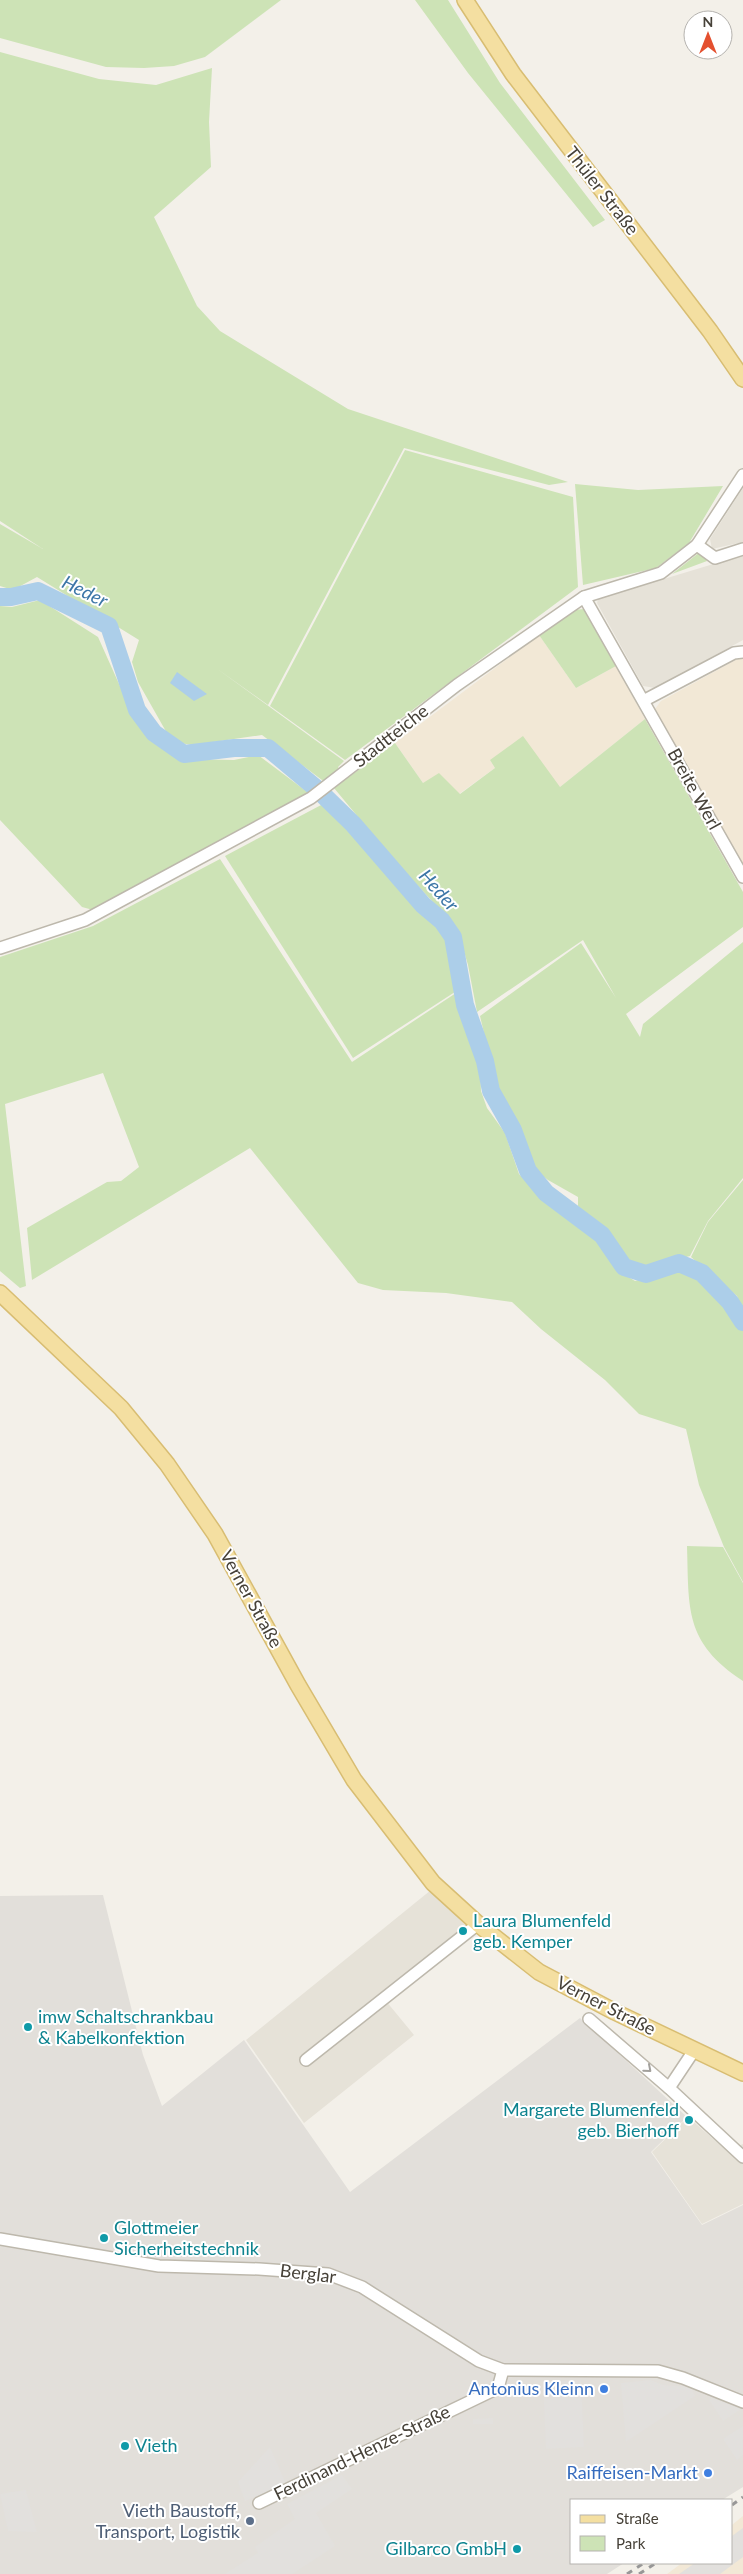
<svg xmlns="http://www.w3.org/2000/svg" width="743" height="2574" viewBox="0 0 743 2574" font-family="Lato,sans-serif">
  <rect width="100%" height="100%" fill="#f3f0e9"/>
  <g fill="#e6e2d8">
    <polygon points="743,488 743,542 712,549 710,539"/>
    <polygon points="743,555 743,640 655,688 643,686 597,603 598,599"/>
    <polygon points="431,1890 473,1933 386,2001 414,2035 304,2123 246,2040"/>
    <polygon points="688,2117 727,2151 743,2144 743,2204 702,2224 652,2152"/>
  </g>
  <g fill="#f2e8d6">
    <polygon points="539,635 576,688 616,666 645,719 560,787 490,760 495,768 459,794 423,783 395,743"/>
    <polygon points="743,654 743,866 655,709 661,701 741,657"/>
    <polygon points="743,2516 743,2574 667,2574 682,2563 732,2563 732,2525"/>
  </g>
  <polygon fill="#e2dfda" points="103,1895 143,2055 162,2106 244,2040 350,2192 580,2018 687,2117 651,2152 702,2225 743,2205 743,2487 722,2500 572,2500 572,2563 624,2563 607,2574 0,2574 0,1896"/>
  <g fill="#cde3b6">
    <polygon points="0,0 281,0 205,57 174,66 144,68 106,67 0,38"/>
    <polygon points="415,0 448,0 500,83 605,220 593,227 468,73"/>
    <polygon points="0,52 99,79 156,85 212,68 209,122 211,167 154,217 197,306 220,331 348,409 568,482 549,485 404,448 268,705 216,668 344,761 338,767 340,770 326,783 262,735 193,745 179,743 168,735 138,682 132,662 139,640 37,577 13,590 0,586 0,524 43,549 0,521"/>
    <polygon points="405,450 573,497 578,587 345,760 270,706"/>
    <polygon points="575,484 638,490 723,486 689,543 656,568 583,585"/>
    <polygon points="700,552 707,561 672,574"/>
    <polygon points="40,600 98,637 132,713 151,739 182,759 234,760 258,755 310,794 93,910 82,907 0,820 0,606 12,607"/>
    <polygon points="584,609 616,666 576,688 539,635 574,610"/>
    <polygon points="645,719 743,892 743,927 626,1014 640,1037 643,1024 743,942 743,1178 708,1221 690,1256 651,1266 632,1263 609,1236 578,1206 578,1197 548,1180 535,1170 519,1130 498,1093 480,1016 581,943 616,998 583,940 477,1012 468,965 457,928 393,859 334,788 395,743 423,783 439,773 460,794 495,768 490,760 523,736 560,787"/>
    <polygon points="323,804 349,830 448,940 456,968 458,990 353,1058 225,856"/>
    <path d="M 220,859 L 352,1062 L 459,991 L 459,1003 L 480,1063 L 481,1091 L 487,1108 L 505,1133 L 519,1174 L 544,1201 L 597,1239 L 622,1273 L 635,1281 C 648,1278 663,1272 676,1270 C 702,1267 729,1314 743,1330 L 743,1582 L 724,1547 L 699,1485 L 686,1429 L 639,1414 L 605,1380 L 541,1329 L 512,1302 L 446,1293 L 383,1290 L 358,1283 L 250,1148 L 32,1280 L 27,1228 L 107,1182 L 121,1181 L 139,1167 L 103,1073 L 5,1104 L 26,1286 L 20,1288 L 0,1271 L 0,957 L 93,926 Z"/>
    <polygon points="743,1180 743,1312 737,1296 691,1257 708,1222"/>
    <path d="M 687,1546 L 723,1547 L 743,1583 L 743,1681 C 684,1642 689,1609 687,1546 Z"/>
  </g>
  <g fill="#e2e0dd">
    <polygon points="581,2380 584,2447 546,2449 543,2382"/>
    <polygon points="651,2380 663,2385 691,2387 695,2396 626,2442 621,2383"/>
    <polygon points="712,2398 741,2409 723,2421 709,2400"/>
    <polygon points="493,2418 493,2424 473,2424 473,2419"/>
    <polygon points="743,2426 743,2455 737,2460 723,2439"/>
    <polygon points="270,2447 286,2484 245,2501 238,2482"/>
    <polygon points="342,2475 352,2489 316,2513 335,2546 292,2574 225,2574 258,2553 255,2547 295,2519 287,2504"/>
    <polygon points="26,2490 37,2532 8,2531 0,2494"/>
    <polygon points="743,2528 743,2557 720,2574 679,2574 695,2563 732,2563 732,2536"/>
  </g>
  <polygon fill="#accee9" points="177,672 207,694 194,701 170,683"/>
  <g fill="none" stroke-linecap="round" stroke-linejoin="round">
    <polyline stroke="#accee9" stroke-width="18" points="0,597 11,597 38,591 109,626 137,710 154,733 184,754 234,748 268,748 317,789 353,824 423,905 442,921 453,937 465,1005 485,1061 491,1091 513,1130 528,1171 546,1193 602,1235 624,1267 646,1274 679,1263 702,1273 730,1302 743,1322"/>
    <g stroke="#bdb8ac" stroke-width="14">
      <g id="minor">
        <polyline points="697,545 715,558 743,549"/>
        <polyline points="584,597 743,877"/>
        <polyline points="645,700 734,653 743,652"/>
        <polyline points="0,948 85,920 311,798 457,685 584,597 661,573 697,545 743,475"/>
        <polyline points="589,2019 669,2088 743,2157"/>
        <polyline points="306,2060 478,1924"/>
        <polyline points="669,2088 695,2049"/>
        <polyline points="0,2239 159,2266 259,2269 328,2274 362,2287 479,2361 503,2370 658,2371 683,2378 743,2402"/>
        <polyline points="259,2503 498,2388 503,2370"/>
      </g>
    </g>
    <g stroke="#d8bd72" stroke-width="18">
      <g id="major">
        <polyline points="465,0 513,74 710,331 743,379"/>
        <polyline points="0,1293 121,1408 167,1464 215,1534 298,1685 354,1780 433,1883 478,1924 539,1972 615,2012 743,2073"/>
      </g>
    </g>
    <use href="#minor" stroke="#fff" stroke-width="11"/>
    <use href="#major" stroke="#f4dfa1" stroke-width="15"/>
    <g stroke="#979797" stroke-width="3" stroke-dasharray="6 6" stroke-linecap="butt">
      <polyline points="732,2505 743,2497"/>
      <polyline points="627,2574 644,2563"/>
      <polyline points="639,2574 656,2563"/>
    </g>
  </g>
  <defs><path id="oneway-chevron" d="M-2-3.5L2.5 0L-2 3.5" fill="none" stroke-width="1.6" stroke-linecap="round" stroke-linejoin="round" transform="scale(1.25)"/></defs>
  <use stroke="#a2a09c" href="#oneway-chevron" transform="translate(648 2069) rotate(41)"/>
  <g fill="#0f9aa8" stroke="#fff" stroke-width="2">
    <circle cx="463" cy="1931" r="5"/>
    <circle cx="28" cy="2027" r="5"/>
    <circle cx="689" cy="2120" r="5"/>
    <circle cx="104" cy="2238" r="5"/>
    <circle cx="125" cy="2446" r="5"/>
    <circle cx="517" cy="2549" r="5"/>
  </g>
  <g fill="#3f7fe0" stroke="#fff" stroke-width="2">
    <circle cx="604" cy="2389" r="5"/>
    <circle cx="708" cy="2473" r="5"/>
  </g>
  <circle fill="#5c6f8a" stroke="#fff" stroke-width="2" cx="250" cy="2521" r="5"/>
  <g text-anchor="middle" stroke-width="4" stroke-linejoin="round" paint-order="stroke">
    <g font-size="18" fill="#464138" stroke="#fff">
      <text transform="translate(602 191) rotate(52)" y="6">Thüler Straße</text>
      <text transform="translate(391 736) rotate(-38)" y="6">Stadtteiche</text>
      <text transform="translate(694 789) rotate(61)" y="6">Breite Werl</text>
      <text transform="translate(251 1599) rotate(61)" y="6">Verner Straße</text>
      <text transform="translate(606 2006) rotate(27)" y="6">Verner Straße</text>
      <text transform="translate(308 2274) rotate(7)" y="6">Berglar</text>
      <text transform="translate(362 2453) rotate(-26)" y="6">Ferdinand-Henze-Straße</text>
    </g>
    <g font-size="18" fill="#0d838f" stroke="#fff" text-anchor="start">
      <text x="473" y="1927">Laura Blumenfeld<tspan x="473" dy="21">geb. Kemper</tspan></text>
      <text x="38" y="2023">imw Schaltschrankbau<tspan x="38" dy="21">&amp; Kabelkonfektion</tspan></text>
      <text x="679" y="2116" text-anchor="end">Margarete Blumenfeld<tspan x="679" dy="21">geb. Bierhoff</tspan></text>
      <text x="114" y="2234">Glottmeier<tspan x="114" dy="21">Sicherheitstechnik</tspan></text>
      <text x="135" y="2452">Vieth</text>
      <text x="507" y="2555" text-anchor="end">Gilbarco GmbH</text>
    </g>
    <g font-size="18" fill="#366cbe" stroke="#fff" text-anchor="end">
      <text x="594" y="2395">Antonius Kleinn</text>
      <text x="698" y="2479">Raiffeisen-Markt</text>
    </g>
    <g font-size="18" fill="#4e5e75" stroke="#fff" text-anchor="end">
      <text x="240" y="2517">Vieth Baustoff,<tspan x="240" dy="21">Transport, Logistik</tspan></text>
    </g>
    <g font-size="19" font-style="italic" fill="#3c76a7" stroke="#fff">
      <text transform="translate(85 591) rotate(26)" y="7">Heder</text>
      <text transform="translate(439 890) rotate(48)" y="7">Heder</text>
    </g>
  </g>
  <rect x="570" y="2499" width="162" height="65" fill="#ffffff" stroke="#b5b3af"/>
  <rect x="580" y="2515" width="25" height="8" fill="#f4dfa1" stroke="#b5b3af"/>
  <text x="616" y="2524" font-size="15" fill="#464138">Straße</text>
  <rect x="580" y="2536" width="25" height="15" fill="#cde3b6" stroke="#b5b3af"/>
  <text x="616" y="2549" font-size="15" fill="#464138">Park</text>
  <g transform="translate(708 35)"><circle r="24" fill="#ffffff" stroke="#b5b3af"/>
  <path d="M0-4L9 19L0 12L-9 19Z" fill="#e4502f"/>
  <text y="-8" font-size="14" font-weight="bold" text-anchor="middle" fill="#464138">N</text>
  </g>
</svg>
